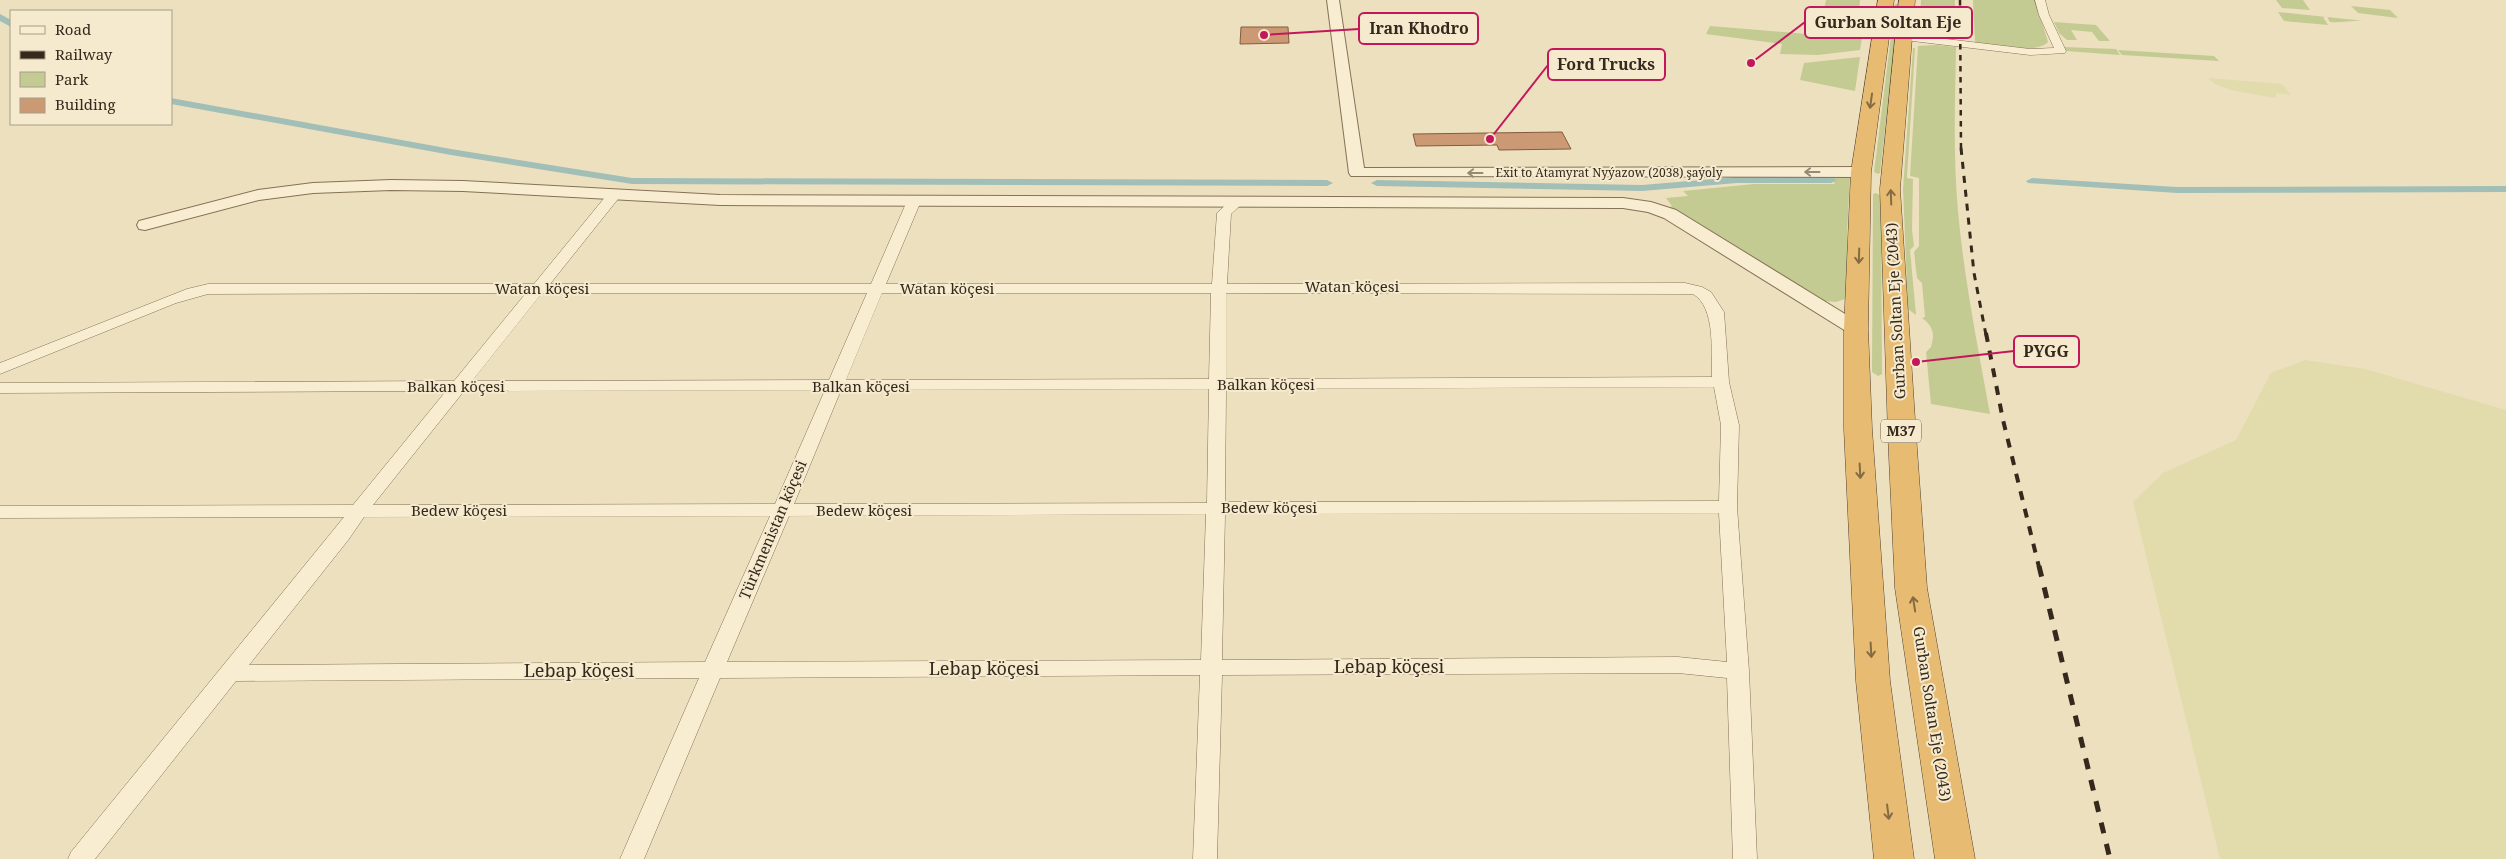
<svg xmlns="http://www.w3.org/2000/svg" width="2506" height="859" viewBox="0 0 2506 859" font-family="'Noto Serif',serif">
  <rect width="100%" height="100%" fill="#ede0bf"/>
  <g fill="#e2dbac">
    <polygon points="2208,78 2282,84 2291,95 2276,93 2275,98 2231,90 2215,84"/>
    <polygon points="2305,360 2365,369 2506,410 2506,859 2220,859 2133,502 2163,473 2236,440 2271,373"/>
  </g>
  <g fill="#c3cb93">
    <polygon points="1826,0 1860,0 1859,11 1865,19 1860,50 1818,55 1780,54 1782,44 1706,34 1710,26 1819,35"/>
    <polygon points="1921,0 1955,0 1954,40 1919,33"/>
    <path d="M 1973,0 L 2035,0 L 2048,42 C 2036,55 1991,45 1975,43 Z"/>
    <polygon points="2276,0 2303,0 2310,10 2282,8"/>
    <polygon points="1895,4 1898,4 1898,14 1880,173 1878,174 1874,172"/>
    <polygon points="2351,6 2390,10 2398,18 2358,13"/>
    <path d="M 2278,12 L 2365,21 C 2351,20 2344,23 2330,22 L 2327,17 L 2323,17 L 2328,25 L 2284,21 Z"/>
    <polygon points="2054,22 2096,25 2110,41 2099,41 2092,32 2071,30 2077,40 2067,40 2059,33"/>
    <path d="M 1936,45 L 1956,47 C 1955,101 1953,156 1958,211 C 1964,279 1978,347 1990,414 L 1931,404 L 1926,352 L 1931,347 C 1935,333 1933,326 1922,318 L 1925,317 L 1922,283 L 1917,278 L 1914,252 L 1919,246 L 1919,178 L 1910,176 L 1918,46 Z"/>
    <polygon points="2064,47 2116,49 2120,55 2066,51"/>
    <polygon points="1913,48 1915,48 1907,178 1913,179 1912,230 1914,246 1910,250 1916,315 1908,309 1903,189"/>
    <polygon points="2118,50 2214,56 2219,61 2122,55"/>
    <polygon points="1860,57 1855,91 1800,80 1804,63"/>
    <polygon points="1829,176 1850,176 1847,233 1847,294 1845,299 1836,302 1824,301 1670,207 1672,206 1666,198 1688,196 1683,191 1754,184 1835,184"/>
    <polygon points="1876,193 1881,196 1882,374 1878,376 1872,372 1873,194"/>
  </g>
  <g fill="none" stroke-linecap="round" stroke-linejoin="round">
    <g fill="#a2bfb7" fill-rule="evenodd">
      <polygon points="0,14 11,20 11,27 0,21"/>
      <polygon points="171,98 451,149 632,178 1327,180 1333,183 1327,186 632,184 451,155 171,104"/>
      <polygon points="1737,177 1831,177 1837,180 1831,183 1737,183 1642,191 1377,186 1371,183 1377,180 1642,185"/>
      <polygon points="2032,178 2177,187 2506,186 2506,192 2177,193 2028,183 2026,181"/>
    </g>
  </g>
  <g fill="#cb9a75" stroke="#845b3e">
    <polygon points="1241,27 1288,27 1289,43 1240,44"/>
    <polygon points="1562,132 1571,149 1499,150 1497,145 1416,146 1413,134"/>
  </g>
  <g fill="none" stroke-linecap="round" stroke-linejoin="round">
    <g stroke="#857157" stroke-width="1">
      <g id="minor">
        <polygon points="2035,0 2045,0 2049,15 2066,51 2065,53 2030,55 1904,40 1899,37 1904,34 2030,49 2054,48 2039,15"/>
        <path d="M 615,190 L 622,194 L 550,284 L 871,284 L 907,201 L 914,197 L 921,201 L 886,284 L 1212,284 L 1217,213 L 1232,199 L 1237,198 L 1244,202 L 1231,214 L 1227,284 L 1685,283 L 1702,287 L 1711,292 L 1724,312 L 1729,382 L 1739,425 L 1737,507 L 1749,671 L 1757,859 L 1733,859 L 1727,678 L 1678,673 L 1222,675 L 1217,859 L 1193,859 L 1200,675 L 720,678 L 644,859 L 620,859 L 699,678 L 236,681 L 95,859 L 68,859 L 71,852 L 344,517 L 0,518 L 0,506 L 353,505 L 446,391 L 0,393 L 0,383 L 454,381 L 526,293 L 208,294 L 176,303 L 0,374 L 0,363 L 187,289 L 208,284 L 534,284 L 610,191 ZM 542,293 L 867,293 L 829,380 L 472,381 ZM 882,293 L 1211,293 L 1209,379 L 846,380 ZM 1226,293 L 1693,294 C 1716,307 1711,353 1712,377 L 1226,379 ZM 1714,387 L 1721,425 L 1719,501 L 1225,502 L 1226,389 ZM 1209,389 L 1207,503 L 794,504 L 841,390 ZM 825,390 L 775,504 L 373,505 L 464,391 ZM 1719,513 L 1727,662 L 1678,657 L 1222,660 L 1225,514 ZM 1206,514 L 1201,660 L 727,662 L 789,516 ZM 770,516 L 705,662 L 249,665 L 349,539 L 364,517 Z"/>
      </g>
    </g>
    <g stroke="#857157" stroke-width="2">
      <g id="tertiary">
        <polygon points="1327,0 1339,0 1364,168 1861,167 1869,172 1861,177 1351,176 1349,173"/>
        <polygon points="391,180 463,181 720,195 1623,198 1651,202 1676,210 1863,325 1866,329 1863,333 1849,333 1664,218 1648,212 1623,208 720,205 463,191 391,190 313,193 259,200 145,230 139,229 137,225 139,221 258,190 313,183"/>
      </g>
    </g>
    <g stroke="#533f2c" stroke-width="1">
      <g id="trunk">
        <polygon points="1878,0 1894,0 1871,172 1868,329 1872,429 1890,681 1914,859 1874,859 1856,681 1844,429 1844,329 1851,172"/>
        <polygon points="1899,0 1915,0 1900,189 1916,435 1927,588 1975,859 1935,859 1895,588 1888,435 1880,189"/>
      </g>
    </g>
    <use href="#minor" fill="#f8edd1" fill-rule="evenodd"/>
    <use href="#tertiary" fill="#f8edd1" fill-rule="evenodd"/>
    <use href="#trunk" fill="#e7bc72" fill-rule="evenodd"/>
    <polyline stroke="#35281c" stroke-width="2.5" stroke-dasharray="5.5 5.5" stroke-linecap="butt" points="1960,0 1961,149"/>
    <polyline stroke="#35281c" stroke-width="3" stroke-dasharray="7 7" stroke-linecap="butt" points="1961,148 1974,273 1986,335"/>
    <polyline stroke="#35281c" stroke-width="4" stroke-dasharray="9 9" stroke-linecap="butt" points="1986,333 2003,420 2039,567"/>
    <polyline stroke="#35281c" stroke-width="5" stroke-dasharray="11 11" stroke-linecap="butt" points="2039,566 2110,859"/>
  </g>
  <defs><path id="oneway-shaft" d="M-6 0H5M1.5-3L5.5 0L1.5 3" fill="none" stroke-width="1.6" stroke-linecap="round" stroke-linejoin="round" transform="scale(1.25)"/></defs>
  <g stroke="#856b43">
    <use href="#oneway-shaft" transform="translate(1871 101) rotate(98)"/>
    <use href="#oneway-shaft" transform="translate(1891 197) rotate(-92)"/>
    <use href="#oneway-shaft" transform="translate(1859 256) rotate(92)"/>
    <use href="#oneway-shaft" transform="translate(1860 471) rotate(87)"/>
    <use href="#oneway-shaft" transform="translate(1914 604) rotate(-99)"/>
    <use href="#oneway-shaft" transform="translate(1871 650) rotate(87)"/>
    <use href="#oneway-shaft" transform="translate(1888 812) rotate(83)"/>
  </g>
  <g stroke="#968a76">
    <use href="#oneway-shaft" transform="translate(1812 172) rotate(180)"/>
    <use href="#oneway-shaft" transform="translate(1475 173) rotate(-180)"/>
  </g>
  <g text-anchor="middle" stroke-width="4" stroke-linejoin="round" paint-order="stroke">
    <g font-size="12" fill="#35281c" stroke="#f5eace">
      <text x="1609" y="177">Exit to Atamyrat Nyýazow (2038) şaýoly</text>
    </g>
    <rect fill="#f5eace" stroke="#6f6251" stroke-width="1" x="1881" y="419.5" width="40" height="23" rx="4"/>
    <g font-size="14" font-weight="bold" fill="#35281c">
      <text x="1901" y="436">M37</text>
    </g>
    <g font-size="15" fill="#35281c" stroke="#f5eace">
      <text x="1352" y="292">Watan köçesi</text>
      <text x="542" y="294">Watan köçesi</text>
      <text x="947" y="294">Watan köçesi</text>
      <text transform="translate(1896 311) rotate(-93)" y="5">Gurban Soltan Eje (2043)</text>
      <text x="1266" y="390">Balkan köçesi</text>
      <text x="456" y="392">Balkan köçesi</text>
      <text x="861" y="392">Balkan köçesi</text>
      <text x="1269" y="513">Bedew köçesi</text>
      <text x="459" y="516">Bedew köçesi</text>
      <text x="864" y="516">Bedew köçesi</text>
      <text transform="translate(773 530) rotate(-67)" y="5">Türkmenistan köçesi</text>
      <text transform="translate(1932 714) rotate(81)" y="5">Gurban Soltan Eje (2043)</text>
    </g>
    <g font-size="18" fill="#35281c" stroke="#f5eace">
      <text x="1389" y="673">Lebap köçesi</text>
      <text x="984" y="675">Lebap köçesi</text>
      <text x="579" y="677">Lebap köçesi</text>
    </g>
  </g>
  <path fill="none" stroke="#c2185b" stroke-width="2" d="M1751 63L1805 22M1264 35L1359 29M1490 139L1548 65M1916 362L2014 351"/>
  <g fill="#c2185b" stroke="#f5eace" stroke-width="2">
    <circle cx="1751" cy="63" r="5"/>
    <circle cx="1264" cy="35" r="5"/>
    <circle cx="1490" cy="139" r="5"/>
    <circle cx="1916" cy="362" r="5"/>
  </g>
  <g fill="#f5eace" stroke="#c2185b" stroke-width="2">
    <rect x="1805" y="7" width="167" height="31" rx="5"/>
    <rect x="1359" y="13" width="119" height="31" rx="5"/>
    <rect x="1548" y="49" width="117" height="31" rx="5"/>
    <rect x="2014" y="336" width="65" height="31" rx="5"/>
  </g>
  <g font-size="16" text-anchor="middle" font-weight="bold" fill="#35281c">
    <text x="1888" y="28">Gurban Soltan Eje</text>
    <text x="1419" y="34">Iran Khodro</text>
    <text x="1606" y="70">Ford Trucks</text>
    <text x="2046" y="357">PYGG</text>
  </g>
  <rect x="10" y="10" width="162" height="115" fill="#f5eace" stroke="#a89c87"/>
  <rect x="20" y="26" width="25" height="8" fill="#f8edd1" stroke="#a89c87"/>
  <text x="55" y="35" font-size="15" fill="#35281c">Road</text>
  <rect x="20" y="51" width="25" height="8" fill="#35281c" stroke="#a89c87"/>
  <text x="55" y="60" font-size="15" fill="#35281c">Railway</text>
  <rect x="20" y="72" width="25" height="15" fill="#c3cb93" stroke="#a89c87"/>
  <text x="55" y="85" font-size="15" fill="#35281c">Park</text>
  <rect x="20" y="98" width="25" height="15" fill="#cb9a75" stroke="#a89c87"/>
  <text x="55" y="110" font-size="15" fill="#35281c">Building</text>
</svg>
